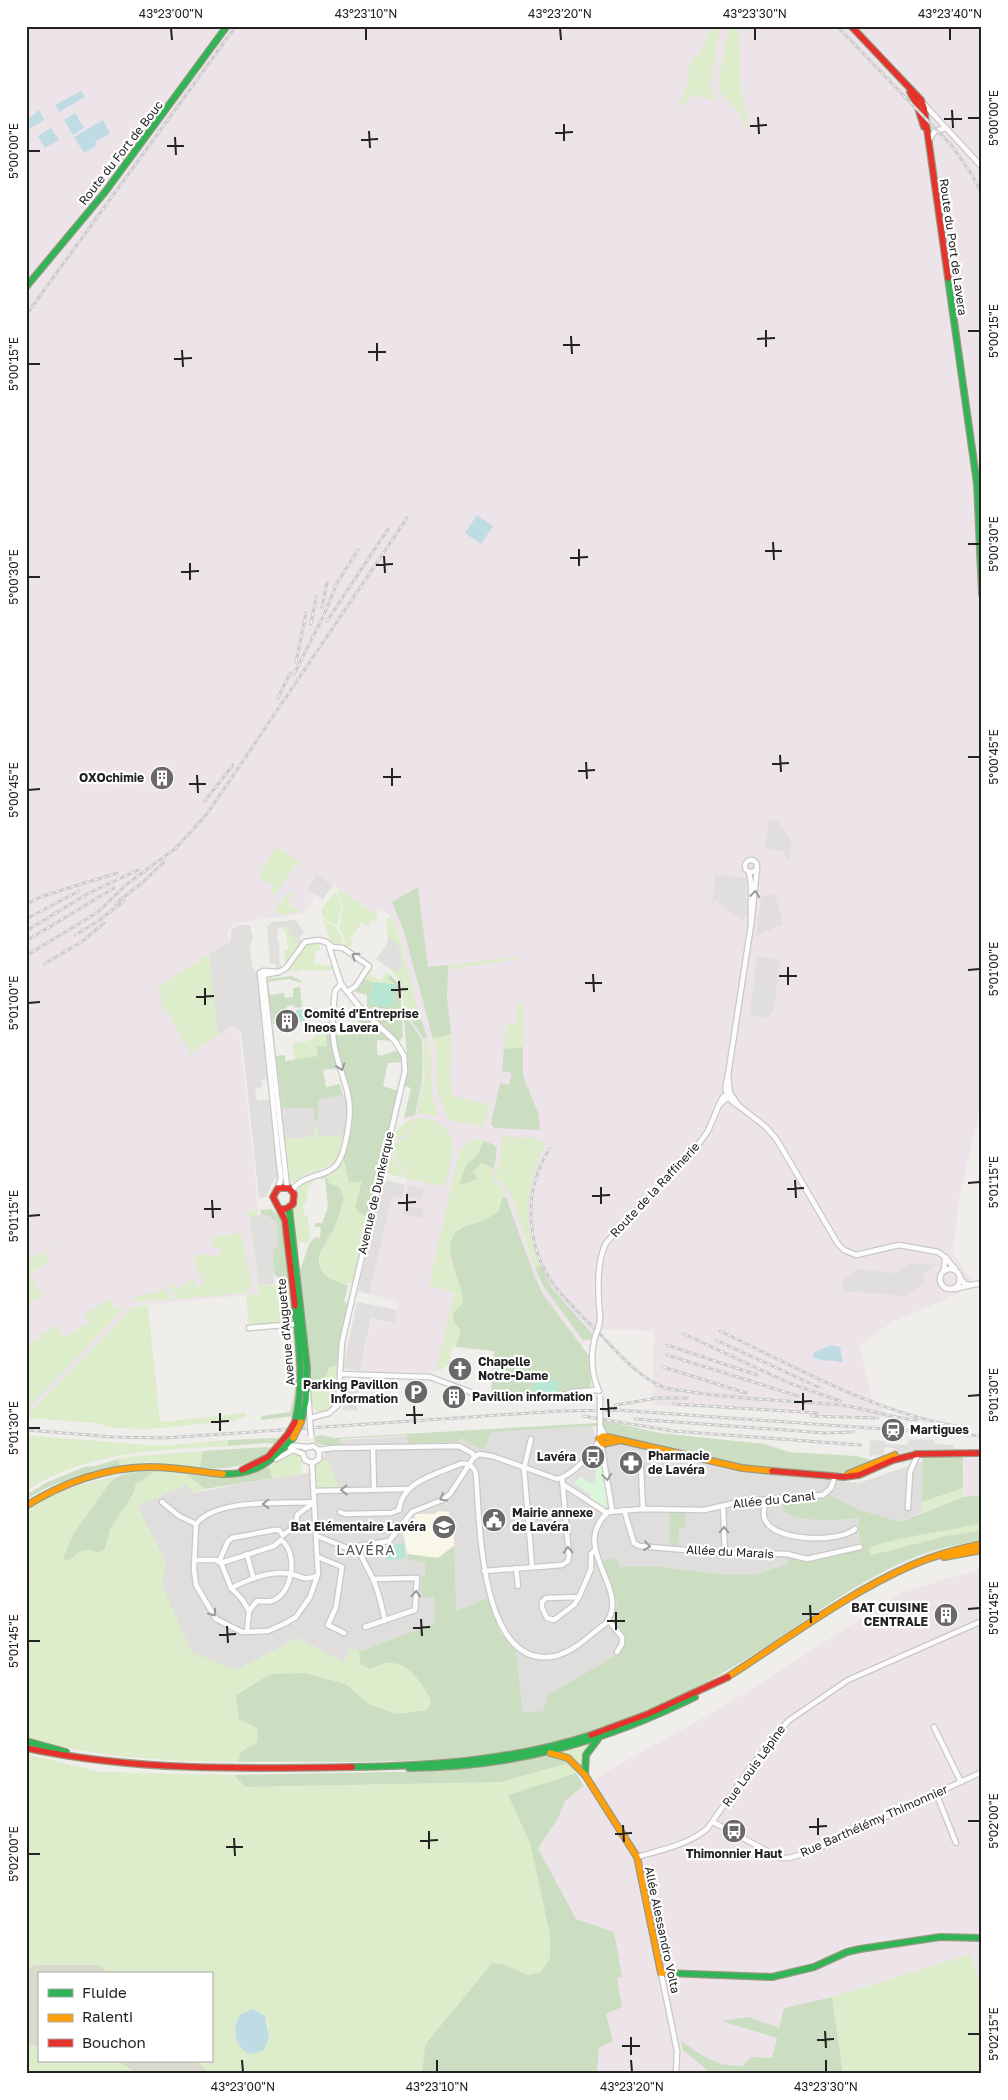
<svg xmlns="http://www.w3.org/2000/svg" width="1008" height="2100" viewBox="0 0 1008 2100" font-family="'Golos Text',sans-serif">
  <rect width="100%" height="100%" fill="#f0eeeb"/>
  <polygon fill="#dfdedc" points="592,1426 596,1438 733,1471 859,1483 923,1461 922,1512 900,1522 857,1509 860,1549 814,1560 802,1560 787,1556 788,1564 753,1575 728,1575 654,1566 620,1567 617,1558 603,1570 617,1602 613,1618 623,1631 625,1637 623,1649 618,1654 546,1696 548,1698 544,1711 523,1714 516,1651 500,1633 488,1598 456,1611 438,1558 420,1555 408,1560 425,1563 425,1576 422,1576 422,1597 434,1597 434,1623 359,1652 351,1648 344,1662 298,1638 236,1670 192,1653 161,1585 166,1563 137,1506 187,1484 193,1493 272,1478 308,1473 337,1440"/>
  <g fill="#ede4e9">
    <polygon points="26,26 982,26 982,1099 959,1200 953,1253 973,1282 947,1299 894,1321 859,1345 872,1398 891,1417 652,1405 654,1331 600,1329 581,1345 590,1358 591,1387 569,1391 558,1396 533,1398 491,1393 494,1351 452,1347 449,1365 434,1373 409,1373 406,1370 403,1372 360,1372 372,1319 394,1323 399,1302 357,1291 383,1179 405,1184 407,1179 384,1172 392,1137 406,1123 404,1118 411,1088 405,1086 408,1064 403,1010 417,1005 397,929 390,916 384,911 378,911 376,914 317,874 307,888 316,895 303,914 273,918 270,917 235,924 228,931 229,941 209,954 218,1035 230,1028 239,1031 258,1203 258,1209 248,1211 259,1294 134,1306 26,1416"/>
    <polygon points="964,1459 982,1459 982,1495 963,1497"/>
    <polygon points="982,1568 982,1985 980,1985 971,1954 832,1997 784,2008 768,2074 597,2074 599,2048 613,2041 606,2014 622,2007 617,1978 621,1977 603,1930 576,1919 538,1848 557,1820 566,1800 609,1770 726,1705 901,1593"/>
  </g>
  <polygon fill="#f8f7e8" points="439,1511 449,1512 449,1519 454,1520 454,1546 438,1558 407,1554 403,1531 410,1518 415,1519 415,1514 434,1514"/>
  <g fill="#d9d9cd">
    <polygon points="34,1965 99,1965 110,1974 39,1974 39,2045 26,2045 26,1973"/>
    <polygon points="117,2061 197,2061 211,2074 139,2074"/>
  </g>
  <g fill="#ddeccb" fill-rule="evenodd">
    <polygon points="712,26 720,26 710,88 717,101 695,95 678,108 681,98 687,87 690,63 700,52"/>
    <polygon points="729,26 738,26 741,87 749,131 741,116 720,91 719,79"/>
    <polygon points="277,847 299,861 299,865 295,865 275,895 271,894 272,884 259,878 262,868"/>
    <path d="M 336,890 L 340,890 L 379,916 L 376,922 L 372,920 L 368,926 L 362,922 L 350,939 L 353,942 L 350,947 L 345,945 L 344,936 L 339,927 C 343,912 345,903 336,890 Z"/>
    <polygon points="289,891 293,894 287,903 301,912 279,915 275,911"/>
    <polygon points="335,892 342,904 337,926 323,918 321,910"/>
    <polygon points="390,916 397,929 421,1020 403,1007 402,985 390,969 400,971 393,939 388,936 386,919"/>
    <path d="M 323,920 C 334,924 344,933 342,944 L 331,942 Z"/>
    <polygon points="286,926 299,945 285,964 284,950 288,949 286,934 282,927"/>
    <polygon points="316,943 320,944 320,950 315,951 315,964 332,966 333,970 309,971 300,969 298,972 289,970 306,945"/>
    <polygon points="209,954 218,1035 190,1054 189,1049 160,1001 163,999 157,988"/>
    <polygon points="519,957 519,961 516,959 447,970 448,965"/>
    <polygon points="370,968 373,970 370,974 380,981 387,971 390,975 388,979 395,984 372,982 364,979"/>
    <polygon points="522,1001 523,1047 504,1049 506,1025 515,1024 517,1022 517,1006"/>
    <polygon points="324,1023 327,1046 318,1056 295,1060 293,1043 304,1042 315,1038 311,1026"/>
    <polygon points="451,1034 450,1079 452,1096 489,1104 484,1127 448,1120 438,1093 436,1051 433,1039"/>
    <path d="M 427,1037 C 434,1063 427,1090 438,1114 L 436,1117 L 426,1114 L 417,1114 L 425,1078 L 423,1063 L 424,1039 Z"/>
    <path d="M 417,1118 C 434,1117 451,1127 453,1145 C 454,1152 450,1161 449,1169 C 447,1176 448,1183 441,1186 L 409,1179 L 409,1173 C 401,1166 391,1158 394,1146 L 411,1131 Z"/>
    <path d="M 414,1119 C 413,1142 365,1139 407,1174 L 407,1178 L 386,1173 L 384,1171 C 389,1151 391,1125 414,1119 Z"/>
    <path d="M 314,1126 L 318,1126 L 318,1136 L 344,1136 C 337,1164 336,1165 308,1174 C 302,1176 296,1181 290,1183 L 285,1139 L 314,1137 Z"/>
    <path d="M 503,1136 L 525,1138 L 535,1137 L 545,1144 C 527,1190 520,1219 541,1265 L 535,1268 L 511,1194 L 496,1178 Z"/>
    <polygon points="477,1138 484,1141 476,1157 467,1164 459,1184 477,1177 471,1172 482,1163 487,1164 491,1169 494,1169 494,1181 504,1191 506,1197 502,1198 499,1211 485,1220 459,1229 450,1260 464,1293 463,1303 454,1312 461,1330 456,1347 451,1347 449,1365 436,1372 454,1293 429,1285 459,1152 471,1140"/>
    <path d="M 343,1157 L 345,1168 L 362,1181 L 360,1213 L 368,1217 L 353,1282 C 346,1286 337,1284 331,1280 C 307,1261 327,1245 336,1225 C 339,1216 341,1207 344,1198 L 340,1188 L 329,1183 L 326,1175 L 340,1164 Z"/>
    <path d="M 314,1178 L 315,1180 L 308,1187 L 306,1204 L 303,1205 L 304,1216 L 307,1216 L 311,1237 L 307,1243 L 300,1242 C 295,1255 302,1266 298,1277 L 292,1212 L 298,1200 L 297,1188 L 300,1184 Z"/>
    <polygon points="258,1209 258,1215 254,1216 250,1220 259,1285 278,1285 290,1291 295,1322 249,1326 246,1295 259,1294 248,1211"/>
    <path d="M 239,1233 L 242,1235 L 251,1282 L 251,1287 L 244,1293 L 178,1299 L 168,1286 L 168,1284 L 171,1282 L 176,1290 L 193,1279 L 197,1287 L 204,1283 L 193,1258 L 201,1254 C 210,1254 213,1260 221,1252 L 221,1248 L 211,1247 L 211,1238 Z"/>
    <polygon points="64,1239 44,1253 49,1262 29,1274 43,1297 26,1304 26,1262"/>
    <polygon points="163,1288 172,1296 172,1299 134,1302 138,1296 159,1292"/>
    <polygon points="109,1299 115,1308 126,1307 26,1410 26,1348 55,1324 64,1337 89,1323 84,1315"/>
    <polygon points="134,1306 148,1306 160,1422 245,1413 246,1417 232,1421 148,1429 114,1428 95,1423 26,1418 26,1416"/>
    <polygon points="338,1366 336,1405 330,1410 317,1412 312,1406 310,1386 316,1386 329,1367"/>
    <path d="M 26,1435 L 146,1445 L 171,1445 L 228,1440 L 228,1446 C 160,1450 85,1451 26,1491 Z"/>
    <polygon points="203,1451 200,1468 150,1462 120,1466 118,1459 136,1456"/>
    <polygon points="294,1454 298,1455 302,1461 301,1474 272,1478 269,1467 281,1458"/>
    <polygon points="323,1460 328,1461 339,1487 337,1489 317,1489 315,1467"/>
    <path d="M 156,1471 L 186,1474 L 205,1489 L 193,1493 L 187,1484 L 137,1506 L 166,1563 L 162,1586 L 192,1652 L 236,1670 L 298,1638 L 344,1662 L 351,1648 L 359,1652 L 360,1664 L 368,1669 C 375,1667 385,1662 392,1663 C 410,1664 424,1686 431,1701 L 427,1710 L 396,1714 L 369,1704 L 346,1684 L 305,1673 L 270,1674 L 236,1695 L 252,1725 L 258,1730 L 257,1742 L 241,1752 L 238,1762 C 167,1761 95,1758 26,1738 L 26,1591 C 32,1576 29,1570 26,1556 C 24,1542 26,1526 26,1512 C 52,1490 86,1484 118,1475 L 111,1481 L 74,1533 L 68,1561 C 82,1550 82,1547 99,1553 L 105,1549 L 110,1529 L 133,1494 L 136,1484 Z"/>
    <polygon points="963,1488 963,1497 922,1512 922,1502"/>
    <path d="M 982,1523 L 982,1530 L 946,1536 L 872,1555 L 869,1551 L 870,1547 C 906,1535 945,1532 982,1523 Z"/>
    <polygon points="590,1743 583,1770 572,1759 559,1753"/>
    <path d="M 26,1754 L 101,1772 L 234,1775 L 245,1787 L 501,1782 L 569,1763 L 576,1773 L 508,1795 L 530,1843 L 550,1935 L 550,1958 L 541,1972 L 527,1975 L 506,1965 L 425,2045 L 422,2074 L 211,2074 L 197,2061 L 211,2061 L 211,1974 L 110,1974 L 99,1965 L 34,1965 L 26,1973 ZM 267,2020 L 269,2038 L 264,2050 L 237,2040 L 236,2022 Z"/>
    <polygon points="971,1954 980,1985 982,1985 982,2074 843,2074 832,1997"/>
    <polygon points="26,2045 39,2045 39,2061 117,2061 139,2074 26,2074"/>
  </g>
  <g fill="#cbdec1">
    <polygon points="418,887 428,967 448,965 447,999 451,1034 433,1039 404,931 392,902"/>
    <polygon points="390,975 399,984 400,989 403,1036 400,1041 395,1039 363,1009 367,1008 367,995 355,992 364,979 372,982 370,1005 395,984 388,979"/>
    <polygon points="291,976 300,980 301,983 289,979 268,982 270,995 284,993 285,998 293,997 293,988 300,987 302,1007 295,1008 294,1005 287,1006 287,1010 280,1011 280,1023 273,1024 267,981 268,979"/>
    <polygon points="404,1009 421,1020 427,1037 424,1039"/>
    <path d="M 361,1011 L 392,1041 L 377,1040 L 377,1054 L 380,1056 L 398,1050 L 403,1062 L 388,1063 L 383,1086 L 398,1091 L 368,1217 L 360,1213 L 355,1207 L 362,1181 L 349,1183 L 343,1157 L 352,1116 L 352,1100 L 349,1084 L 338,1054 L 334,1022 L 336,1022 L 336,1035 L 344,1035 L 344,1029 C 355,1029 361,1024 358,1013 Z"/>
    <polygon points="403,1012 421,1038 422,1042 422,1079 415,1115 404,1118 411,1088 405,1086 408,1064"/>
    <polygon points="331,1022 334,1055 339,1068 323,1070 326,1087 340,1084 343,1095 318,1100 318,1119 314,1119 313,1108 282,1108 276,1056 285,1055 285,1061 318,1056 316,1046 327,1046 324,1023"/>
    <polygon points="523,1047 523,1076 538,1113 540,1130 494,1128 491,1124 500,1083 509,1085 512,1073 502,1071 504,1049"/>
    <polygon points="484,1141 492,1144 497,1148 494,1169 482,1163 472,1172 478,1178 468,1183 459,1184 467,1164 476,1157"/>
    <path d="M 326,1175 L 329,1183 L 340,1188 L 344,1198 C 341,1207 339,1216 336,1224 C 332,1234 325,1242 321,1252 C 313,1272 332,1282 348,1285 L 344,1301 L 348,1304 L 341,1334 L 338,1366 L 329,1367 C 326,1378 322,1385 310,1386 L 298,1277 L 309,1244 L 314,1238 L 320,1237 L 321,1227 L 315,1227 L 315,1223 L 322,1223 L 328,1207 L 325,1178 L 320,1179 L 319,1176 Z"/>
    <path d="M 506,1197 L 534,1275 L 542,1293 L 589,1356 L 591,1383 L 589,1388 L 574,1390 L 558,1396 L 558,1381 L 534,1380 L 532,1396 L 491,1393 L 494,1351 L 456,1347 L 461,1330 L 453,1321 L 454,1312 L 463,1303 C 464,1283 436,1245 460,1229 C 466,1225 475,1224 482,1221 C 488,1219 493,1214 499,1211 L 502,1198 Z"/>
    <path d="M 271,1209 L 281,1218 L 289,1282 C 286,1281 280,1280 278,1278 C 268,1272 275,1235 277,1224 L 270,1217 L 261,1215 L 260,1210 Z"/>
    <polygon points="541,1265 551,1287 594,1336 590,1340 583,1340 580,1336 544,1287 535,1268"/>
    <path d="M 296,1331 L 300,1385 L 295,1416 L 261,1420 L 261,1416 L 290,1412 C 298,1385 295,1359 293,1332 Z"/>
    <path d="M 601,1420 L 660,1433 L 764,1444 L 789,1452 L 856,1456 L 874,1461 L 856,1470 L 833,1473 L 745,1466 L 622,1438 C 612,1435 603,1432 601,1420 Z"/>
    <polygon points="598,1423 598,1426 592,1426 491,1432 484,1450 470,1444 463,1438 456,1442 408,1443 407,1435 340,1439 340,1445 321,1445 315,1442 314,1436 322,1435 333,1438"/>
    <polygon points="274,1438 283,1439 279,1445 267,1443 228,1446 228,1440"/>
    <path d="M 265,1447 L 275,1448 C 251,1466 229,1470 200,1468 L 203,1451 Z"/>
    <polygon points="963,1456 963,1488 922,1502 923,1457"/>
    <path d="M 118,1459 L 120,1466 C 88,1475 53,1480 26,1500 L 26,1495 L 46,1483 L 84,1467 L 95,1466 Z"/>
    <path d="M 269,1467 L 272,1478 L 205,1489 L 186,1474 C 216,1479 241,1479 269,1467 Z"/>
    <path d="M 156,1471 L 136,1484 L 133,1494 L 110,1529 L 105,1549 L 99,1553 C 82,1547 82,1550 68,1561 L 63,1559 L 74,1533 L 111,1481 C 124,1471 140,1472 156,1471 Z"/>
    <path d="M 828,1494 L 857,1509 L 900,1522 L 963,1497 L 982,1495 L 982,1523 C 945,1532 907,1535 870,1547 L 869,1551 L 872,1555 L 946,1536 L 982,1530 L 982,1540 C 962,1544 942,1547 923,1554 C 871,1573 825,1607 779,1638 C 744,1661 707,1683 669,1702 C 613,1728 550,1746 489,1754 C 407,1765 321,1761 238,1762 L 241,1752 L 257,1742 L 258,1730 L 252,1725 L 239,1720 L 236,1695 L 270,1674 L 305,1673 L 346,1684 L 369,1704 L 396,1714 L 427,1710 L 431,1701 C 424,1686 410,1664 392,1663 C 385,1662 375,1667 369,1669 L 360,1664 L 359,1652 L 434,1623 L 434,1597 L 422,1597 L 421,1576 L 425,1576 L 425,1563 L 408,1560 L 407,1554 L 438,1558 L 454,1546 L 456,1611 L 488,1598 L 500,1633 L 516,1651 L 523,1713 L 543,1711 L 548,1698 L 546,1696 L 618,1654 C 630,1641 623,1630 613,1618 L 617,1602 L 600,1562 L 617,1558 L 620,1567 L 654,1566 L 728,1575 L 753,1575 L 788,1564 L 786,1556 C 815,1563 832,1556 860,1549 L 858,1518 C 837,1520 800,1523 783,1511 L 783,1501 L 811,1499 Z"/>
    <polygon points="670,1513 685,1513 685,1528 679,1528 678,1547 670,1546"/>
    <polygon points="545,1756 562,1759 569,1763 501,1782 245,1787 234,1775 444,1771"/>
    <polygon points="576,1773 584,1786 566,1800 557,1820 538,1848 576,1919 614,1932 622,1977 617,1978 622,2007 606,2014 613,2041 599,2048 597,2074 422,2074 425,2045 492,1963 506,1965 527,1975 541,1972 550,1958 550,1935 530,1843 508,1795"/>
    <path d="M 832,1997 L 843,2074 L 712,2074 L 683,2050 L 681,2040 C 700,2056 717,2066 742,2066 L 751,2057 L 772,2058 L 777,2038 L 721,2021 L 749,2017 L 779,2028 L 784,2008 Z"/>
  </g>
  <polygon fill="#daf5da" points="597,1453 602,1458 608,1504 606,1508 590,1499 590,1494 568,1481"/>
  <g fill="#b7e6d2">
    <polygon points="372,982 395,984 393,1007 370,1005"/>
    <polygon points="318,1008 319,1019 297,1022 296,1010"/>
    <polygon points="534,1380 558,1381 558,1394 533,1393"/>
    <polygon points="404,1543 405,1558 387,1560 385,1546"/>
  </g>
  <g fill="#e0dfde">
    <polygon points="769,819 775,819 789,836 792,845 790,848 791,855 788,860 785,857 784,851 764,848"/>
    <polygon points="317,874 333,886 323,899 307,889"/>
    <polygon points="715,874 746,878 745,898 748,899 747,916 744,916 743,921 716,901 713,905 712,904"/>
    <polygon points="775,894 783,924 756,936 761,897"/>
    <polygon points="296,920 304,933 299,937 302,941 299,945 287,929 288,927 275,928 278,930 277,941 279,942 278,945 280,946 278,949 280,950 279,961 282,966 276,970 276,965 270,962 267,926 272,922"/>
    <polygon points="237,925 250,925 253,938 250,947 252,966 258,976 267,1079 261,1080 262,1087 255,1088 257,1101 271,1099 279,1178 275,1178 266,1197 259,1198 241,1031 231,1027 218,1035 209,954 231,940 231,931"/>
    <polygon points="388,936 397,943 401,953 402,966 400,971 390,969 376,959 388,942"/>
    <polygon points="757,956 780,960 774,1009 772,1013 764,1018 750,1015"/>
    <polygon points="347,1094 349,1113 344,1136 318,1136 318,1126 314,1126 314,1137 285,1139 282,1108 313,1108 314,1119 318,1119 318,1100"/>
    <polygon points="384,1180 405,1185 402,1198 392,1196 369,1294 358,1291"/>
    <polygon points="408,1185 424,1188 421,1199 406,1196"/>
    <polygon points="405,1205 424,1209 422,1218 403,1214"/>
    <polygon points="263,1214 270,1217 277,1224 278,1247 273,1250 274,1284 259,1285 250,1220 252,1217"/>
    <polygon points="910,1263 936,1265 922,1275 925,1283 904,1296 842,1291 844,1280 859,1269 895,1273"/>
    <polygon points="357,1302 397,1310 395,1323 371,1318 360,1371 343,1368"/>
    <polygon points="344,1379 359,1380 357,1411 343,1410"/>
    <polygon points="408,1380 425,1381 425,1403 408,1403"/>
    <polygon points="909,1439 934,1440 934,1444 954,1445 955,1449 914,1450 894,1454 894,1448 885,1447 884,1456 869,1455 870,1440 885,1441 885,1444 908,1445"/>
    <polygon points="597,1453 602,1461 596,1467 595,1484 589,1483 581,1476 573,1484 570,1483 569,1481"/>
  </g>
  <g fill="#bfdbe3">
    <polygon points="81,91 85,97 59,112 55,105"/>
    <polygon points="39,110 44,120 29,129 26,121"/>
    <polygon points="75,113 84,128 73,135 64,120"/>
    <polygon points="103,120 110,133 95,142 96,146 84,153 74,137"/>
    <polygon points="51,128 59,140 45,148 38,136"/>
    <polygon points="477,515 493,526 481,544 465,533"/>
    <path d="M 831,1345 L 840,1347 L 843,1363 C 832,1359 821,1362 812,1357 L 815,1352 Z"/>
    <path d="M 253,2009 L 265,2016 L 269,2038 L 264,2050 L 251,2054 C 234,2050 231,2026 241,2014 Z"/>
  </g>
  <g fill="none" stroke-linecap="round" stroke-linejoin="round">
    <g stroke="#c9c8c7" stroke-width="7">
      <g id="street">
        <polyline points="924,104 982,167"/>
        <polyline points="929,140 935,131 946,128"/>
        <circle cx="751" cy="866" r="6"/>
        <polyline points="749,872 751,884 751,925 757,869"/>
        <polyline points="263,971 287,1187"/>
        <polygon points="265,971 279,972 264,975 260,973"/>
        <polyline points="279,972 286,968 305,942 318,940 326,942 333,947 343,948 369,966 356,986 349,991"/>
        <polyline points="260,973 279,1163 281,1178 278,1188"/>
        <polyline points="728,1075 751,925"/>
        <path d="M 728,1075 L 730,1093 L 739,1106 C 726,1099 723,1090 728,1075 Z"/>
        <polygon points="730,1093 728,1097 719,1105 723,1097"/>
        <polyline points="739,1106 766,1127 777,1140 838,1244 844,1250 856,1255 899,1245 938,1252 945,1257"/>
        <path d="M 292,1190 C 305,1172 329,1179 339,1161 C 344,1153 345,1143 347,1135 C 355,1094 343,1085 335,1049 C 331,1031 333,1010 335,991 L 341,984"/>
        <circle cx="950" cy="1279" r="10"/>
        <polyline points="944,1271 945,1257 955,1269"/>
        <polyline points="971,1285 982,1283"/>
        <polyline points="955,1289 971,1285 965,1284 960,1278"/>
        <polyline points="249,1328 297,1324"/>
        <path d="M 598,1329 C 601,1320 600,1315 599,1305 C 598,1286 597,1261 606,1243 L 695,1149 L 708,1131 L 719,1105"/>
        <path d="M 596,1334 C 590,1352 591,1374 599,1391"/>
        <polyline points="340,1374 430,1377 486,1398 552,1399 573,1392 598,1390"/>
        <polyline points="308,1393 310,1420"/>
        <polyline points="310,1418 329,1413 338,1405 342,1342 405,1071 404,1056 395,1041 361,1009 341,984 328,943"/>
        <polyline points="600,1437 600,1426 605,1436"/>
        <polyline points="531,1439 524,1468 532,1566"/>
        <polyline points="288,1443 291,1449 303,1454"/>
        <polyline points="286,1445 307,1447"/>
        <polyline points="600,1445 601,1443 612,1510"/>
        <polyline points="373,1447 374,1490"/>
        <polyline points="305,1448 313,1446 319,1450"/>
        <path d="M 319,1450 L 332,1448 L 459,1446 L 472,1453 L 475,1457 L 479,1454 L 492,1456 L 557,1479 C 570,1477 594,1453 599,1440"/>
        <polyline points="303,1454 305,1460 312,1463"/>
        <polyline points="276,1459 293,1450"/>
        <polyline points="312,1463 319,1459 319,1450"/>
        <polyline points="641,1468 643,1509"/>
        <polyline points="564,1485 607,1513"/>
        <polyline points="314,1491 407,1489"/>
        <path d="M 765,1500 C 765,1509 761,1515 767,1523 C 779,1541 839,1543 855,1529"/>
        <polyline points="162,1502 179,1516 196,1524"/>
        <polyline points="723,1507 725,1553"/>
        <polyline points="908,1508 910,1472 918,1454"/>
        <path d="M 399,1510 C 402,1481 437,1474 460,1464 C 468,1462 475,1467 476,1475 C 480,1521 479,1672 556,1656 C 575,1651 591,1634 606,1623 C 632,1589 568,1549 608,1512 L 643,1509 L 704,1510 L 744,1501 L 823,1495 L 831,1488 L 835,1476"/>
        <polyline points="624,1510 634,1543 639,1546 721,1553 787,1554 807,1559 860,1547"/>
        <polyline points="340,1512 345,1514 391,1513 399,1510"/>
        <polyline points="196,1524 194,1570 196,1585 216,1619 242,1632 268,1631 284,1624 296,1617 310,1597 318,1574 312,1463"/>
        <path d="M 196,1524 C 216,1498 284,1504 314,1502"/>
        <polyline points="283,1535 296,1526 297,1515 313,1503"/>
        <polyline points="317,1536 347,1548 389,1541 412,1512 442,1500 450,1494 474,1457"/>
        <path d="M 359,1546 C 360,1559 368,1567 373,1579 C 379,1592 382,1607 385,1621"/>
        <polyline points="247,1554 253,1577"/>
        <polyline points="318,1557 342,1567 336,1607 328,1625 344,1633"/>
        <polyline points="195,1560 216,1560 221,1563 231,1588 242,1599 249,1611"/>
        <polyline points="219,1562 228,1541 232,1538 274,1530 279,1530 283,1535"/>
        <polyline points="221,1563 274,1546 281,1540"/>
        <polyline points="516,1568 518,1586"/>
        <polyline points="484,1571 562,1565 568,1561 569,1556 562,1478"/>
        <path d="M 231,1588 C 247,1580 272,1570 291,1574 C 305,1577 301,1581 317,1576"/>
        <polyline points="579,1597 574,1605 554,1620 547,1618 542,1608 542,1602 546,1598 579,1597 591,1569 591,1554 595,1550"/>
        <polyline points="608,1620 622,1637 622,1644 617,1652"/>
        <polyline points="365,1627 415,1610 417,1578 373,1579"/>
        <path d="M 247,1632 L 249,1611 L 257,1601 C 264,1601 271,1603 276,1599 C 293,1589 298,1552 281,1540"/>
        <polyline points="934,1727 961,1782"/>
        <polyline points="936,1793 956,1843"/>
        <polyline points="713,1822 780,1858 789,1858 810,1852 982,1772"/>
        <path d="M 637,1857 C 661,1850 687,1845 707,1829 L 753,1764 L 788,1721 L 848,1680 L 982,1621"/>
        <polyline points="661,1973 677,2051 676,2074"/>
      </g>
    </g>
    <g stroke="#999a82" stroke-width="8">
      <g id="fast">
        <polyline points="948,278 977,484 982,594"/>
        <polyline points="26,287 105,192 227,26"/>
        <polyline points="289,1208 307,1368 306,1400 301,1422"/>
        <path d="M 295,1306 C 299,1347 305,1382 295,1422"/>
        <path d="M 223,1474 C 256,1475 272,1461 293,1438"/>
        <polyline points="26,1741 66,1752"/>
        <path d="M 352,1767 C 432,1766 514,1760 591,1735"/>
        <path d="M 409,1768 C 513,1767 602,1743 695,1697"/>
        <polyline points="585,1775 586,1755 598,1739"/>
        <polyline points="665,1973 772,1977 814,1967 847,1952 860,1949 940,1937 982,1938"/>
      </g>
    </g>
    <g stroke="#999a82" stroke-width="8">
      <g id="slow">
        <polyline points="621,1440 603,1444 599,1439 603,1436 742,1468 772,1471"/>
        <polyline points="848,1474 895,1455"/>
        <path d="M 26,1506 C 62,1483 107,1467 150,1467 C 175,1467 199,1472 223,1474"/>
        <polyline points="944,1557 982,1550"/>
        <path d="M 726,1678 C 787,1639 846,1594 912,1565 C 935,1555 958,1549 982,1544"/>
        <polyline points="550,1753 568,1758 585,1775 637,1857 661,1973 665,1973"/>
      </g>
    </g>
    <g stroke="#999a82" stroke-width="8">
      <g id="jam">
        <polyline points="851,26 921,100 924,108 948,278"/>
        <polyline points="910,92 917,105 924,127"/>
        <polyline points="280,1209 286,1209 293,1204 294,1194 289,1188 278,1188 273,1197 285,1220 295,1306"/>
        <polyline points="916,1454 982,1453"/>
        <polyline points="242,1470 268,1457 288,1434"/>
        <polyline points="772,1471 844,1477 859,1475 893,1460 918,1454"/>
        <polyline points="591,1735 648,1714 728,1677"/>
        <path d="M 26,1748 C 133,1771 242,1769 352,1767"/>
      </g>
    </g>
    <use href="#street" stroke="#fdfcfc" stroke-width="4.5"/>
    <use href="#fast" stroke="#30b455" stroke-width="5.5"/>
    <use href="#slow" stroke="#ff9f0a" stroke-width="5.5"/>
    <use href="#jam" stroke="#e5322d" stroke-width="5.5"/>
    <g stroke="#ccc" stroke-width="3">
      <g id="rail">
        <polyline points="837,26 951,145 971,173 982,194"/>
        <polyline points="26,315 236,26"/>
        <polyline points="322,607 327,583"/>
        <polyline points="327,621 388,529"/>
        <polyline points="311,624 316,597"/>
        <polyline points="296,662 306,613"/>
        <polyline points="294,674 323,617 337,583 358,550"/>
        <polyline points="278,698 290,673"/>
        <polyline points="205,801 233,765"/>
        <polyline points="26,904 43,896 117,873"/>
        <polyline points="115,904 143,882 164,862"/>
        <polyline points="26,919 79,891"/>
        <polyline points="26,931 89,893 138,870"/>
        <polyline points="75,935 97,922 124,901"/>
        <polyline points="26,941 114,888"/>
        <polyline points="26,956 98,912 127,884 176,848 206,815 220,795 407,518"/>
        <polyline points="44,964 83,941 104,923"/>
        <path d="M 550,1148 C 522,1192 525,1248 557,1289 C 570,1305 585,1319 599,1333 C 618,1353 637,1376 663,1387 C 672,1391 682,1390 692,1392 C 741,1400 791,1400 839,1405 C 866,1408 891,1418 917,1420"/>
        <path d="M 720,1331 C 800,1369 880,1416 969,1428"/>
        <polyline points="684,1334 789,1383 840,1401"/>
        <polyline points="716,1340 818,1387"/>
        <polyline points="667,1345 757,1375"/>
        <polyline points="667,1355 798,1396"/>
        <polyline points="663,1367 746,1393"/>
        <polyline points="673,1404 817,1413"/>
        <polyline points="615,1405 658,1398 687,1398"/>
        <polyline points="583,1416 673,1431 861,1445"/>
        <polyline points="811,1416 878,1418"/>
        <polyline points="635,1419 825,1433 854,1432"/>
        <polyline points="26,1430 114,1437 163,1438 559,1411 618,1410 982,1436"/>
      </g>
    </g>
    <use href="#rail" stroke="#fff" stroke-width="1" stroke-dasharray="4" stroke-linecap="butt"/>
    <g stroke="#c9c8c7" stroke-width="7" stroke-linecap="butt">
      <g id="street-bridge">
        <polyline points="596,1334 598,1329"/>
        <polyline points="600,1396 600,1426"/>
        <polyline points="310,1422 311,1436"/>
      </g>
    </g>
    <g stroke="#999a82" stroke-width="8" stroke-linecap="butt">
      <polyline id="slow-bridge" points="293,1438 301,1422"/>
    </g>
    <g stroke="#999a82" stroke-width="8" stroke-linecap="butt">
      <polyline id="jam-bridge" points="288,1434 295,1422"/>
    </g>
    <use href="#street-bridge" stroke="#fdfcfc" stroke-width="4.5"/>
    <use href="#slow-bridge" stroke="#ff9f0a" stroke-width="5.5"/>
    <use href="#jam-bridge" stroke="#e5322d" stroke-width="5.5"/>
  </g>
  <defs><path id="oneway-chevron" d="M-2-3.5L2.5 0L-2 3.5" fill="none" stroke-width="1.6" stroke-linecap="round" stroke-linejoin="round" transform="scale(1.25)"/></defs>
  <g stroke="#9a9a9a">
    <use href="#oneway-chevron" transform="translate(755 894) rotate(-84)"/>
    <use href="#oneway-chevron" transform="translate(355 956) rotate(-146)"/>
    <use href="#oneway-chevron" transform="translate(341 1067) rotate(71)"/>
    <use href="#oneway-chevron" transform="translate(607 1477) rotate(82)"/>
    <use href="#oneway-chevron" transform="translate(344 1490) rotate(179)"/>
    <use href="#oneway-chevron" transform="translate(443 1498) rotate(151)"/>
    <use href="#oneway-chevron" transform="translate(266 1504) rotate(178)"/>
    <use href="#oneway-chevron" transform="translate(724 1530) rotate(-90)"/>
    <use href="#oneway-chevron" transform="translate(647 1546) rotate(7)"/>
    <use href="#oneway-chevron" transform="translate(568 1550) rotate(-93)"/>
    <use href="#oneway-chevron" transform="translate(416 1594) rotate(-87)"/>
    <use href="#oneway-chevron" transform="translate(213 1613) rotate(54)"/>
  </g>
  <path fill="none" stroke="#222" stroke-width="2" d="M 171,28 L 172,40M 366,28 L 366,40M 560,28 L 561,40M 755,28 L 755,40M 950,28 L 950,40M 952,110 L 953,128M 758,117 L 759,134M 968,118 L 980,118M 944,119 L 962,119M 564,124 L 564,141M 750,126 L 767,125M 369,131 L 370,148M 555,133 L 573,132M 175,137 L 176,155M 361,140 L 378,139M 167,146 L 184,146M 28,151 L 40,151M 766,330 L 766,347M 968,331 L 980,331M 571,336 L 572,354M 757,339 L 775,338M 377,343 L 377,361M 563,345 L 580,345M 182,350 L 183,367M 368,352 L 386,352M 174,359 L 192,358M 28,364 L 40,364M 773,542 L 774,560M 968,544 L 980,544M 579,549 L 579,566M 765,551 L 782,551M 384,556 L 385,573M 570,558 L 588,557M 190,563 L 190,580M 376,565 L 393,564M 181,572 L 199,571M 28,577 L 40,577M 780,755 L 781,772M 968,757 L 980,757M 586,762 L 587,779M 772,764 L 789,763M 392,768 L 392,786M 578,771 L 595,770M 197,775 L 198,793M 383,777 L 401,777M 189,784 L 206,784M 28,790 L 40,789M 788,967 L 788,985M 968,970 L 980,969M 593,974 L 594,992M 779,976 L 797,976M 399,981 L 400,998M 585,983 L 602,983M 205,988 L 205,1005M 391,990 L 408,989M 196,997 L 214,996M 28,1003 L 40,1002M 795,1180 L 796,1198M 968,1183 L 980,1182M 601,1187 L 601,1204M 787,1189 L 804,1188M 407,1194 L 407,1211M 592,1196 L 610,1195M 212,1200 L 213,1218M 398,1203 L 416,1202M 204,1209 L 221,1209M 28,1216 L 40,1215M 803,1393 L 803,1410M 968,1396 L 980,1395M 608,1399 L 609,1417M 794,1402 L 812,1401M 414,1406 L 415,1424M 600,1409 L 617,1408M 220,1413 L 220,1431M 406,1415 L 423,1415M 211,1422 L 229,1421M 28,1428 L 40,1428M 810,1605 L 811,1623M 968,1609 L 980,1608M 616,1612 L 616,1630M 802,1614 L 819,1614M 421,1619 L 422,1636M 607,1621 L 625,1621M 227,1626 L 228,1643M 413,1628 L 430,1627M 219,1635 L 236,1634M 28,1641 L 40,1641M 818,1818 L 818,1835M 968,1821 L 980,1821M 623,1825 L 624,1842M 809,1827 L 827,1826M 429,1831 L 429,1849M 615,1834 L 632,1833M 234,1838 L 235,1856M 420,1841 L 438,1840M 226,1847 L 243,1847M 28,1854 L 40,1854M 825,2031 L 826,2048M 968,2034 L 980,2034M 631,2037 L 631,2055M 817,2040 L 834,2039M 622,2046 L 640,2046M 242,2060 L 243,2072M 437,2060 L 437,2072M 631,2060 L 632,2072M 826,2060 L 826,2072"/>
  <defs>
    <g id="building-disc" transform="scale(1.25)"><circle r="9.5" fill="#6a6968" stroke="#fff"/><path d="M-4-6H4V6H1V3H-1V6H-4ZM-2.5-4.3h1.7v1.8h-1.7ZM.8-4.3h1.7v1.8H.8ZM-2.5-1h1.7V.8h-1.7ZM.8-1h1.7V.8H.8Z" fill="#fff"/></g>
    <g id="church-disc" transform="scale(1.25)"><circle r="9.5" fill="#6a6968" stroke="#fff"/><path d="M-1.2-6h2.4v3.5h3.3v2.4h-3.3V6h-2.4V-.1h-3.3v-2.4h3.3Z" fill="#fff"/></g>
    <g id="parking-disc" transform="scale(1.25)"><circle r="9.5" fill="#6a6968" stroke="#fff"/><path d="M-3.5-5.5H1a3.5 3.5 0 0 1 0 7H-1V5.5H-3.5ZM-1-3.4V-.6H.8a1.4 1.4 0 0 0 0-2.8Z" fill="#fff"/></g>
    <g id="station-disc" transform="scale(1.25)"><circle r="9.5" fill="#6a6968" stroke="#fff"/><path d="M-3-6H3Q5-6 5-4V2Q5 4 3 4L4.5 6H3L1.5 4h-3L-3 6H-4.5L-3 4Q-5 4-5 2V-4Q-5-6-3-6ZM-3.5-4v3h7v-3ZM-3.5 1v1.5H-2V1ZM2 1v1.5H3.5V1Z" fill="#fff"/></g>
    <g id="bus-disc" transform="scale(1.25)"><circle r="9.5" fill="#6a6968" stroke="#fff"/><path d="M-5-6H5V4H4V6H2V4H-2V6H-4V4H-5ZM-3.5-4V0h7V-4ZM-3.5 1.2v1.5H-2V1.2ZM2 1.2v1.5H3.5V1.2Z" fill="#fff"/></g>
    <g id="pharmacy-disc" transform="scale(1.25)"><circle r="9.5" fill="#6a6968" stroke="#fff"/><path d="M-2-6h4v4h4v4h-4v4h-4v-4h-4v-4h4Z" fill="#fff"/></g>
    <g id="civic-disc" transform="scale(1.25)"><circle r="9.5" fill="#6a6968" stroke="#fff"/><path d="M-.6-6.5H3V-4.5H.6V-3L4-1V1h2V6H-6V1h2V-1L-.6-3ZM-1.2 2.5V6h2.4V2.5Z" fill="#fff"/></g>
    <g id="school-disc" transform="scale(1.25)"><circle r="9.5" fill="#6a6968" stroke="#fff"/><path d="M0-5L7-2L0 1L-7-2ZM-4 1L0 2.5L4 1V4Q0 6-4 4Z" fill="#fff"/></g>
  </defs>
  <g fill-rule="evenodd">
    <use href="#building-disc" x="162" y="778"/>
    <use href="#building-disc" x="287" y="1021"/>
    <use href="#church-disc" x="460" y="1369"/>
    <use href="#parking-disc" x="416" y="1392"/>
    <use href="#building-disc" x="454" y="1397"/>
    <use href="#station-disc" x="893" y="1430"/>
    <use href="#bus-disc" x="593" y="1457"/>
    <use href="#pharmacy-disc" x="631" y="1463"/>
    <use href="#civic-disc" x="494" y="1520"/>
    <use href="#school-disc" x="444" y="1527"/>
    <use href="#building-disc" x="946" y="1615"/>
    <use href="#bus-disc" x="734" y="1831"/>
  </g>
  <g text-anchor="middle" stroke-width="4.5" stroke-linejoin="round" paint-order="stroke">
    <g font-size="12" fill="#222" stroke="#fff">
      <text transform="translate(121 153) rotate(-52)" y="4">Route du Fort de Bouc</text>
      <text transform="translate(953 247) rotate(82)" y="4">Route du Port de Lavera</text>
      <text transform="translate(655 1190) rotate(-47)" y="4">Route de la Raffinerie</text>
      <text transform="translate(376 1193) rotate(-77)" y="4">Avenue de Dunkerque</text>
      <text transform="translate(286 1332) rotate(-95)" y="4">Avenue d'Auguette</text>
      <text transform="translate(774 1500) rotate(-6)" y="4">Allée du Canal</text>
      <text transform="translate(730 1552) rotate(3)" y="4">Allée du Marais</text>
      <text transform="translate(754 1766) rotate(-54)" y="4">Rue Louis Lépine</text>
      <text transform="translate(874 1821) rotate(-24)" y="4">Rue Barthélémy Thimonnier</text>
      <text transform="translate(662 1930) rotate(78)" y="4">Allée Alessandro Volta</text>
    </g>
    <g font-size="12" font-weight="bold" fill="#222" stroke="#fff" text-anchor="start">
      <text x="144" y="782" text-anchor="end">OXOchimie</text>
      <text x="304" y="1018">Comité d'Entreprise<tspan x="304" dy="14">Ineos Lavera</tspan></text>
      <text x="478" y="1366">Chapelle<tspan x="478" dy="14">Notre-Dame</tspan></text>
      <text x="398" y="1389" text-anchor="end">Parking Pavillon<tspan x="398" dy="14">Information</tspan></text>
      <text x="472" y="1401">Pavillion information</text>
      <text x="910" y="1434">Martigues</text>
      <text x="648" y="1460">Pharmacie<tspan x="648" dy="14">de Lavéra</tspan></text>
      <text x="576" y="1461" text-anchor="end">Lavéra</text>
      <text x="512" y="1517">Mairie annexe<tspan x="512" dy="14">de Lavéra</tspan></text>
      <text x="426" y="1531" text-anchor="end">Bat Elémentaire Lavéra</text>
      <text x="928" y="1612" text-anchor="end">BAT CUISINE<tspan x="928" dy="14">CENTRALE</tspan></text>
      <text x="734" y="1858" text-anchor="middle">Thimonnier Haut</text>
    </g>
    <g font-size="14" letter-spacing="1" fill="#555" stroke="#fff">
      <text x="366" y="1555">LAVÉRA</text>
    </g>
  </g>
  <rect width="1008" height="2100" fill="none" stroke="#ffffff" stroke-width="55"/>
  <rect x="38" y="1972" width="175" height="90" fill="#ffffff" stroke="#a7a7a7"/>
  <rect x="48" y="1989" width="25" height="8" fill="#30b455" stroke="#a7a7a7"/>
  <text x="82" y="1998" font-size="15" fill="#222222">Fluide</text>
  <rect x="48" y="2014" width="25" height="8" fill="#ff9f0a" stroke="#a7a7a7"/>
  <text x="82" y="2022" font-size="15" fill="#222222">Ralenti</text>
  <rect x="48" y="2039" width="25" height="8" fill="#e5322d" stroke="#a7a7a7"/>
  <text x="82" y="2048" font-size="15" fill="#222222">Bouchon</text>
  <rect x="28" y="28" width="952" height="2044" fill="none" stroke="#222" stroke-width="2"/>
  <g font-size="12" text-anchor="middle" fill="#222">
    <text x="171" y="18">43°23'00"N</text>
    <text x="366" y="18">43°23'10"N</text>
    <text x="560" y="18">43°23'20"N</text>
    <text x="755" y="18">43°23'30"N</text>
    <text x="950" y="18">43°23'40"N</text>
    <text transform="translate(994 118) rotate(-90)" y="4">5°00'00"E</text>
    <text transform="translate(14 151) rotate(-90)" y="4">5°00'00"E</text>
    <text transform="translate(994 331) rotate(-90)" y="4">5°00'15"E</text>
    <text transform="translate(14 364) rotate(-90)" y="4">5°00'15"E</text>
    <text transform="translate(994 544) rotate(-90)" y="4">5°00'30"E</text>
    <text transform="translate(14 577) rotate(-90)" y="4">5°00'30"E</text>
    <text transform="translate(994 757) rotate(-90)" y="4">5°00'45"E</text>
    <text transform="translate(14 790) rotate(-90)" y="4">5°00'45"E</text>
    <text transform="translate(994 969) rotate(-90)" y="4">5°01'00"E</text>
    <text transform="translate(14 1003) rotate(-90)" y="4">5°01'00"E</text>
    <text transform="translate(994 1182) rotate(-90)" y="4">5°01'15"E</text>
    <text transform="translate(14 1216) rotate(-90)" y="4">5°01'15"E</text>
    <text transform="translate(994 1395) rotate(-90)" y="4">5°01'30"E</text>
    <text transform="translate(14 1428) rotate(-90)" y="4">5°01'30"E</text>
    <text transform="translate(994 1608) rotate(-90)" y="4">5°01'45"E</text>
    <text transform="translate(14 1641) rotate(-90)" y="4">5°01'45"E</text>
    <text transform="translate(994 1821) rotate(-90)" y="4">5°02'00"E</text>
    <text transform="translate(14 1854) rotate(-90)" y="4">5°02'00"E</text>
    <text transform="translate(994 2034) rotate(-90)" y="4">5°02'15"E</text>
    <text x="243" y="2091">43°23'00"N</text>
    <text x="437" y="2091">43°23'10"N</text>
    <text x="632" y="2091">43°23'20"N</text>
    <text x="826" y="2091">43°23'30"N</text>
  </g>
</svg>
